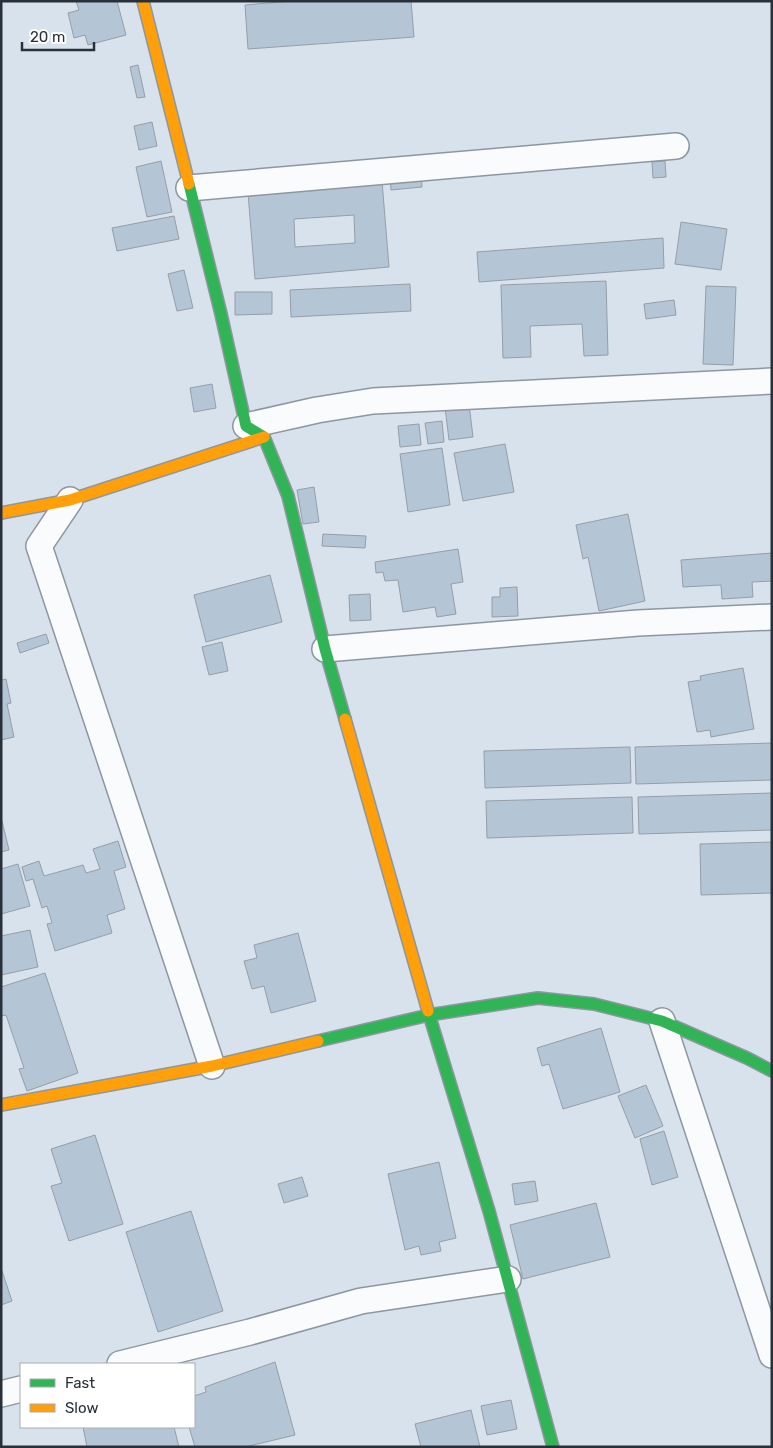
<svg xmlns="http://www.w3.org/2000/svg" width="773" height="1448" viewBox="0 0 773 1448" font-family="Rubik,sans-serif">
  <rect width="100%" height="100%" fill="#d7e2ed"/>
  <g fill="#b4c5d6" stroke="#969ea7" fill-rule="evenodd">
    <polygon points="76,1 117,1 126,35 88,45 85,35 74,38 68,13 79,10"/>
    <polygon points="291,1 411,1 414,37 248,49 245,5"/>
    <polygon points="138,65 145,97 137,98 130,67"/>
    <polygon points="152,122 157,146 139,150 134,126"/>
    <polygon points="161,161 172,212 147,217 136,167"/>
    <polygon points="665,161 666,177 653,178 652,162"/>
    <polygon points="421,171 422,187 391,190 390,173"/>
    <path d="M 382,181 L 389,267 L 255,279 L 248,193 ZM 354,215 L 355,243 L 295,247 L 294,219 Z"/>
    <polygon points="174,216 179,239 117,251 112,228"/>
    <polygon points="681,222 727,229 721,270 675,264"/>
    <polygon points="663,238 664,268 479,282 477,252"/>
    <polygon points="184,270 193,308 177,311 168,274"/>
    <polygon points="606,281 608,355 584,356 582,324 530,326 531,357 503,358 501,285"/>
    <polygon points="410,284 411,311 291,317 290,290"/>
    <polygon points="706,286 736,287 733,365 703,364"/>
    <polygon points="235,292 272,292 272,314 235,315"/>
    <polygon points="674,300 676,315 646,319 644,304"/>
    <polygon points="212,384 216,408 194,412 190,388"/>
    <polygon points="469,404 473,437 449,440 445,407"/>
    <polygon points="442,421 444,442 428,444 425,423"/>
    <polygon points="419,424 421,445 400,447 398,426"/>
    <polygon points="505,444 514,492 463,501 454,453"/>
    <polygon points="442,448 450,505 408,512 400,454"/>
    <polygon points="314,487 319,522 303,524 297,490"/>
    <polygon points="628,514 645,601 599,611 588,557 583,559 576,525"/>
    <polygon points="323,534 366,536 365,548 322,546"/>
    <polygon points="458,549 463,582 451,584 456,614 437,617 435,607 403,612 398,580 385,581 383,572 376,573 375,562"/>
    <polygon points="772,553 772,581 752,582 753,597 722,599 721,585 683,587 681,560"/>
    <polygon points="270,575 282,622 206,642 194,595"/>
    <polygon points="517,587 518,616 492,617 492,597 500,597 500,588"/>
    <polygon points="370,594 371,620 350,621 349,595"/>
    <polygon points="46,634 49,643 20,653 17,643"/>
    <polygon points="222,642 228,671 209,675 202,647"/>
    <polygon points="743,668 754,729 711,737 710,730 697,732 688,682 701,680 700,676"/>
    <polygon points="1,677 2,680 6,679 11,703 7,704 14,737 1,740"/>
    <polygon points="772,743 772,780 636,784 635,747"/>
    <polygon points="630,747 631,783 485,788 484,751"/>
    <polygon points="772,793 772,830 639,834 638,797"/>
    <polygon points="632,797 633,833 487,838 486,801"/>
    <polygon points="1,817 9,850 1,852"/>
    <polygon points="118,841 126,867 114,871 125,909 107,915 112,933 55,951 47,924 52,923 47,906 42,908 33,879 26,881 22,867 39,861 44,876 83,865 86,873 100,869 93,849"/>
    <polygon points="772,842 772,893 701,895 700,844"/>
    <polygon points="18,864 30,906 1,914 1,869"/>
    <polygon points="30,930 38,967 1,975 1,936"/>
    <polygon points="298,933 316,1001 271,1013 264,986 252,989 244,961 257,958 254,945"/>
    <polygon points="45,973 78,1073 27,1091 19,1069 24,1068 6,1015 1,1016 1,987"/>
    <polygon points="601,1028 620,1092 563,1109 549,1064 542,1066 537,1048"/>
    <polygon points="646,1085 663,1126 635,1138 618,1096"/>
    <polygon points="664,1131 678,1177 652,1185 640,1139"/>
    <polygon points="95,1135 123,1224 69,1241 51,1186 62,1183 51,1149"/>
    <polygon points="439,1162 456,1238 439,1242 441,1251 421,1255 419,1246 405,1250 388,1174"/>
    <polygon points="302,1177 308,1196 284,1203 278,1184"/>
    <polygon points="535,1181 538,1201 515,1205 512,1184"/>
    <polygon points="596,1203 610,1257 523,1279 510,1225"/>
    <polygon points="191,1211 223,1311 158,1332 126,1232"/>
    <polygon points="1,1268 12,1301 1,1305"/>
    <polygon points="275,1362 295,1435 245,1447 195,1447 189,1427 194,1427 194,1396 206,1392 205,1387"/>
    <polygon points="511,1400 517,1429 487,1435 481,1406"/>
    <polygon points="471,1410 480,1447 421,1447 415,1424"/>
    <polygon points="83,1427 174,1427 179,1447 87,1447"/>
  </g>
  <g fill="none" stroke-linecap="round" stroke-linejoin="round">
    <g stroke="#8e979f" stroke-width="28">
      <g id="street">
        <polyline points="189,188 676,146"/>
        <polyline points="246,426 317,410 373,401 772,381"/>
        <polyline points="70,500 39,546 212,1066"/>
        <polyline points="325,649 638,623 772,617"/>
        <polyline points="662,1021 772,1355"/>
        <polyline points="120,1364 250,1332 361,1301 508,1279"/>
        <polyline points="1,1394 21,1389"/>
      </g>
    </g>
    <g stroke="#8e979f" stroke-width="14">
      <g id="fast">
        <polyline points="189,184 221,314 246,426 264,437 288,496 325,649 345,719"/>
        <polyline points="428,1011 489,1211 553,1447"/>
        <polyline points="318,1041 429,1015 538,998 594,1004 662,1021 747,1058 772,1071"/>
      </g>
    </g>
    <g stroke="#8e979f" stroke-width="14">
      <g id="slow">
        <polyline points="143,1 189,184"/>
        <polyline points="1,513 70,500 264,437"/>
        <polyline points="345,719 428,1011"/>
        <polyline points="1,1105 212,1066 318,1041"/>
      </g>
    </g>
    <use href="#street" stroke="#f9fbfc" stroke-width="25"/>
    <use href="#fast" stroke="#30b455" stroke-width="11"/>
    <use href="#slow" stroke="#ff9f0a" stroke-width="11"/>
  </g>
  <rect width="773" height="1448" fill="none" stroke="#293039" stroke-width="5"/>
  <rect x="20" y="1363" width="175" height="65" fill="#ffffff" stroke="#a9acb0"/>
  <rect x="30" y="1379" width="25" height="8" fill="#30b455" stroke="#a9acb0"/>
  <text x="65" y="1388" font-size="15" fill="#293039">Fast</text>
  <rect x="30" y="1404" width="25" height="8" fill="#ff9f0a" stroke="#a9acb0"/>
  <text x="65" y="1413" font-size="15" fill="#293039">Slow</text>
  <path d="M22 42v8h72v-8" fill="none" stroke="#293039" stroke-width="2.5"/>
  <text x="30" y="42" font-size="15" fill="#293039" stroke="#ffffff" stroke-width="4" paint-order="stroke">20 m</text>
</svg>
